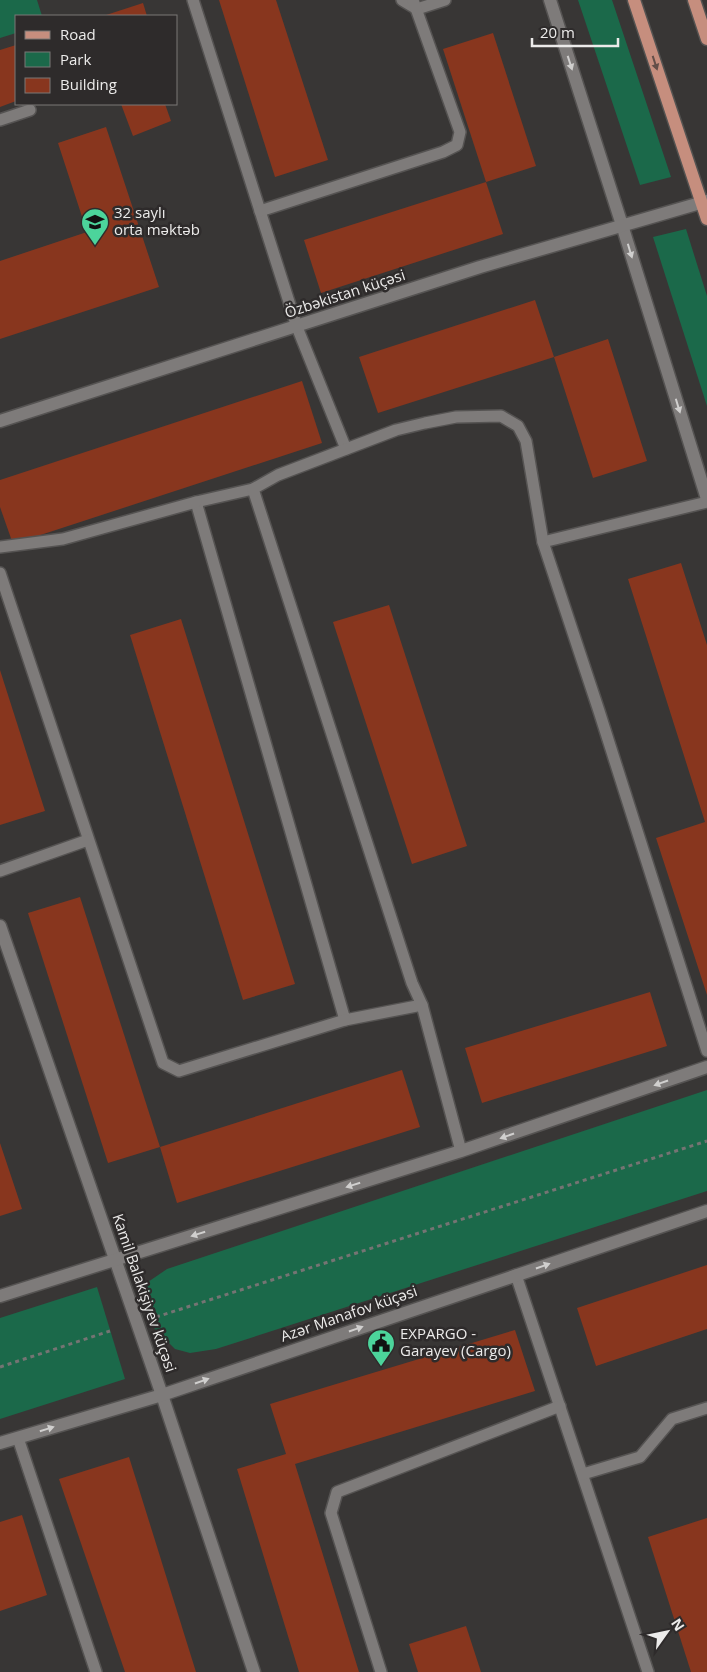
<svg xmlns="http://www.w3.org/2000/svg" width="707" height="1672" viewBox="0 0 707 1672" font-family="'Open Sans',sans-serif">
  <rect width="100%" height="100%" fill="#383635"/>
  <g fill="#1b694a">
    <polygon points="0,0 37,0 42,16 16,16 16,33 0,38"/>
    <polygon points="578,0 612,0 671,177 640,185"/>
    <polygon points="686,229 707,296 707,406 653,237"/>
    <polygon points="707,1090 707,1191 216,1349 190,1353 175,1349 153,1327 145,1299 148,1282 167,1269"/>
    <polygon points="97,1287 125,1379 0,1419 0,1318"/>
  </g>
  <g fill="#88361e">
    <polygon points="219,0 276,0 328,160 275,177"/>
    <polygon points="143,3 147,16 103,16"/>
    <polygon points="493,33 536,166 486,182 443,49"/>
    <polygon points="16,45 16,101 0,107 0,50"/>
    <polygon points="121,104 165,104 171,121 133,136"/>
    <polygon points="106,127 159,287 0,339 0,261 87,232 58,143"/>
    <polygon points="486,182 503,234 321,293 304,240"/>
    <polygon points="535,300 554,357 608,339 647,461 593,478 554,357 378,413 359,357"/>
    <polygon points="302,381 322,443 13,544 0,507 0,480"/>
    <polygon points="681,563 707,645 707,995 656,838 705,822 628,579"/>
    <polygon points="389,605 467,846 412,864 333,622"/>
    <polygon points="181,619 295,984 243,1000 130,635"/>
    <polygon points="0,670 45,811 0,825"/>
    <polygon points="80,897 160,1147 108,1163 28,913"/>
    <polygon points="650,992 667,1046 482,1103 465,1048"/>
    <polygon points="402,1070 420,1127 177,1203 160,1147"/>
    <polygon points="0,1143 22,1209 0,1216"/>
    <polygon points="707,1265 707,1329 596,1366 577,1308"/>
    <polygon points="515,1330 535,1391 295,1464 359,1672 299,1672 237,1469 286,1454 270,1404"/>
    <polygon points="129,1457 196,1672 125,1672 59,1479"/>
    <polygon points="22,1515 47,1595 0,1611 0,1522"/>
    <polygon points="707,1518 707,1672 691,1672 648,1537"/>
    <polygon points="466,1626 481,1672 418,1672 409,1644"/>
  </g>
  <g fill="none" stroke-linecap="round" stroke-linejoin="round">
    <g stroke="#555352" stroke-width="14">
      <g id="service">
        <polyline points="193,0 297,327 346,449"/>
        <polyline points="402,0 417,9 445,0"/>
        <polyline points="0,120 30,110"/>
        <polyline points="260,211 443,152 457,145 460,132 413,0"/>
        <polyline points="253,489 196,502 345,1020 422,1005"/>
        <polyline points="543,542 707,502"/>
        <polyline points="0,547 63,539 196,502"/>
        <polyline points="0,573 163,1063 179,1071 345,1020"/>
        <polyline points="0,871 88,840"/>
        <polyline points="461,1151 422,1005 412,983 253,489 278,475 396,430 425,423 456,417 501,416 518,426 526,441 543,542 599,711 707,1051"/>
        <polyline points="516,1275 648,1672"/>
        <polyline points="18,1438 96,1672"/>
        <polyline points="583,1474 640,1457 672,1419 707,1408"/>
        <polyline points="381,1672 331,1513 337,1492 560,1406"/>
      </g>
    </g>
    <g stroke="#555352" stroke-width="15">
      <g id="minor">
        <polyline points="550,0 622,225 707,499"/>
        <polyline points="0,421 480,267 707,201"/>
        <polyline points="0,926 162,1395 254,1672"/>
        <polyline points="0,1296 461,1151 707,1067"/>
        <polyline points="0,1443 162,1395 707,1211"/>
      </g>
    </g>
    <g stroke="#555352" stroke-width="15">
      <g id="primary">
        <polyline points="634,0 707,219"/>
        <polyline points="694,0 707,39"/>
      </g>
    </g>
    <g stroke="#757473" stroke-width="3" stroke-dasharray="4 4" stroke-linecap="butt">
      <polyline points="156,1317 707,1141"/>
      <polyline points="0,1367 110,1331"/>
    </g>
    <use href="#service" stroke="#7e7b7a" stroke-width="11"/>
    <use href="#minor" stroke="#7e7b7a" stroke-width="12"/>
    <use href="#primary" stroke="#c68e7e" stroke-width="12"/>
  </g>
  <defs><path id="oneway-solid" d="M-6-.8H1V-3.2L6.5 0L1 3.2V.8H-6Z" transform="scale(1.25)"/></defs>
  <g fill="#d0cfce">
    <use href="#oneway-solid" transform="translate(570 63) rotate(72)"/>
    <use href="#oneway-solid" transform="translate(630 251) rotate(73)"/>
    <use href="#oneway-solid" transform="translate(678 406) rotate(73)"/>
    <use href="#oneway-solid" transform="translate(661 1083) rotate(161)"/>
    <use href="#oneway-solid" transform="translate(507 1136) rotate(161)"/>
    <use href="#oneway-solid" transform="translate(353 1185) rotate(163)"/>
    <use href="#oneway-solid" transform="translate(198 1234) rotate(163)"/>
    <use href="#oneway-solid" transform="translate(543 1266) rotate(-19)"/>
    <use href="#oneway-solid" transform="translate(356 1329) rotate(-19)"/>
    <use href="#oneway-solid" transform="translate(202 1381) rotate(-19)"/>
    <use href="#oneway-solid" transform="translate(47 1429) rotate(-17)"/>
  </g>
  <use fill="#634e48" href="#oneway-solid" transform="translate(655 63) rotate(72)"/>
  <defs>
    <g id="school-pin" transform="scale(1.4375)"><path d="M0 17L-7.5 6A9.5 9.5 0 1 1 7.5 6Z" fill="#4cd49b" stroke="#2e2b2b"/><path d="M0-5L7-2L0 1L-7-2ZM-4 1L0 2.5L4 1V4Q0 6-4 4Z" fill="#111"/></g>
    <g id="civic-pin" transform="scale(1.4375)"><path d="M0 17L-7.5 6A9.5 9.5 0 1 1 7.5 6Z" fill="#4cd49b" stroke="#2e2b2b"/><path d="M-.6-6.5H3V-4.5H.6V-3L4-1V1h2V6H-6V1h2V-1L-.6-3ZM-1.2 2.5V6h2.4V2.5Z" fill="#111"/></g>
  </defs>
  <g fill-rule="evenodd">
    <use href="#school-pin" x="95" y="222"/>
    <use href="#civic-pin" x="381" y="1343"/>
  </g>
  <g text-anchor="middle" stroke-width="5" stroke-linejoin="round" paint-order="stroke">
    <g font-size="15" fill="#ecebea" stroke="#2e2b2b" text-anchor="start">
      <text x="114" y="218">32 saylı<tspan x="114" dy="17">orta məktəb</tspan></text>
      <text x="400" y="1339">EXPARGO -<tspan x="400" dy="17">Garayev (Cargo)</tspan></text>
    </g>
    <g font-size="15" fill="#ecebea" stroke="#2e2b2b">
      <text transform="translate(345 294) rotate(-18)" y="5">Özbəkistan küçəsi</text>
      <text transform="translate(144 1293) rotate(71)" y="5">Kamil Balakişiyev küçəsi</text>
      <text transform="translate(349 1314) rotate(-19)" y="5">Azər Manafov küçəsi</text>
    </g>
  </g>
  <rect x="15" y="15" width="162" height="90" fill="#2e2b2b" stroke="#7a7877"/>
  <rect x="25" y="31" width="25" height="8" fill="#c68e7e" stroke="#7a7877"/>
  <text x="60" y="40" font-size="15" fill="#ecebea">Road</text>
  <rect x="25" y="52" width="25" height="15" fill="#1b694a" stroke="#7a7877"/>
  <text x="60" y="65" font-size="15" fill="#ecebea">Park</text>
  <rect x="25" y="78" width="25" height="15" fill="#88361e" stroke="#7a7877"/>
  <text x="60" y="90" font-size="15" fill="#ecebea">Building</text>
  <g transform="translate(667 1632) rotate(57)" stroke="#2e2b2b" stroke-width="4" paint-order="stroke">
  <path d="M0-4L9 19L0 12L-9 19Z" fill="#ecebea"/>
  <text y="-8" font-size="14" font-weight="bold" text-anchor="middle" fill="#ecebea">N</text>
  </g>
  <path d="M532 38v8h86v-8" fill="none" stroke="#ecebea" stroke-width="2.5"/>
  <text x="540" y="38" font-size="15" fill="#ecebea" stroke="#2e2b2b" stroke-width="4" paint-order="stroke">20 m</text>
</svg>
